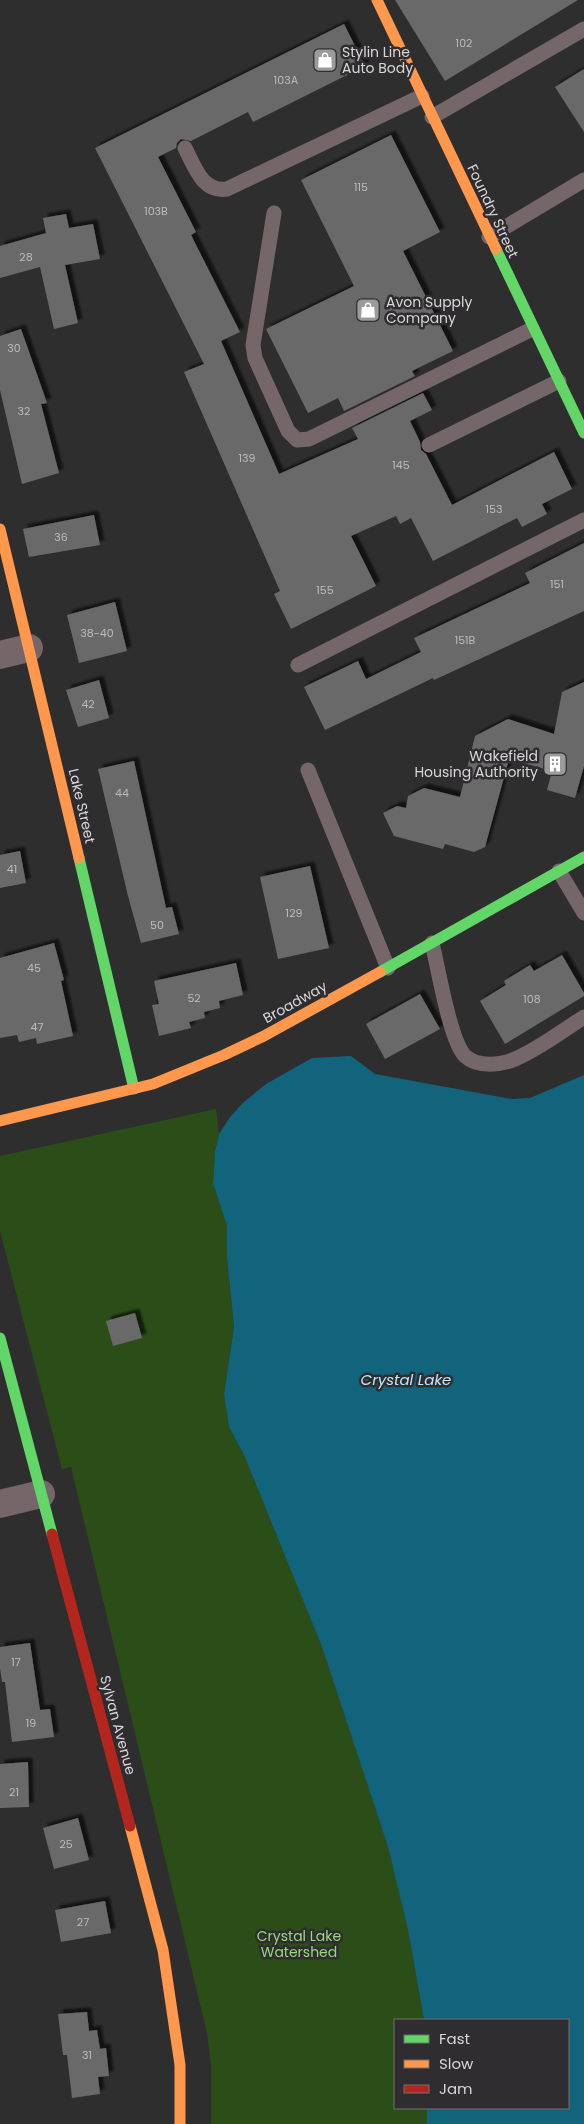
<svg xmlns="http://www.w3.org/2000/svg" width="584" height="2124" viewBox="0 0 584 2124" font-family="Poppins,sans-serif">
  <defs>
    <filter id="shadow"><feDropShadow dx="4.5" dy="-4.5" stdDeviation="1" flood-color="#0009"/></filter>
  </defs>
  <rect width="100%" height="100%" fill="#2e2e2e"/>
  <polygon fill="#2b4e19" points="216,1109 219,1134 215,1151 213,1183 227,1226 227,1258 234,1327 224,1394 229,1427 244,1455 322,1647 388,1847 408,1930 424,2020 395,2020 395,2108 427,2108 427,2124 211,2124 211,2066 207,2033 71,1467 62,1469 0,1231 0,1156"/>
  <polygon fill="#12647c" points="351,1056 375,1074 512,1099 530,1098 584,1075 584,2124 427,2124 427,2108 568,2108 568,2020 424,2020 408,1930 388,1847 322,1647 244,1455 229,1427 224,1394 234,1327 227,1258 227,1226 213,1183 215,1151 219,1134 230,1117 244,1102 266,1084 312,1058"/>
  <g fill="#696969" filter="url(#shadow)">
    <polygon points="395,0 578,0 445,81"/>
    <polygon points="344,24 365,66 253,122 248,112 191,141 181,139 177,143 176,148 158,157 196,232 191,235 240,332 221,341 279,474 358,439 352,428 423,393 432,410 410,421 420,442 421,450 426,454 452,505 554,452 572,489 542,504 547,514 522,527 517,518 433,561 411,518 400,524 396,516 351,536 376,586 291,629 274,594 280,591 184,372 204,364 95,148"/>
    <polygon points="584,69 584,132 555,87"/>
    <polygon points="391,135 440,232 403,251 453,351 412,371 415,376 344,411 338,398 308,413 266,329 354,286 301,180"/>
    <polygon points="66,214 69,228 93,224 100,259 65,265 78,323 54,329 40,267 0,278 0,246 46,233 43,218"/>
    <polygon points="21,329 47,403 41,404 59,473 22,484 0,390 0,336"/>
    <polygon points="94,515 100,545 29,557 23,529"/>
    <polygon points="584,543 584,611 434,680 433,678 325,730 304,687 358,661 366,679 421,652 414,638 530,583 525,573"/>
    <polygon points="115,602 127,651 79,663 67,615"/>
    <polygon points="99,680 109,718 78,727 66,690"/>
    <polygon points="584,682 584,766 575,798 547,790 552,771 509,759 485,847 474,852 445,844 443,849 394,836 383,813 397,806 406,808 408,796 424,788 460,797 475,736 508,719 554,734 562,692"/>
    <polygon points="134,761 166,908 172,907 179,934 141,943 128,896 98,769"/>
    <polygon points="20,851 26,883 0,888 0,855"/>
    <polygon points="310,866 329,948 278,959 260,877"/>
    <polygon points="54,943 64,980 61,981 73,1036 37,1044 36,1038 19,1042 17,1035 0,1038 0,958"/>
    <polygon points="562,955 584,993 584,996 505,1044 480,1001 506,985 504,981 530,965 534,971"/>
    <polygon points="236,963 243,995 219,1001 220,1008 204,1012 205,1018 189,1022 191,1028 159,1036 152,1005 159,1004 154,981"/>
    <polygon points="420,994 440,1029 385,1059 366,1024"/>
    <polygon points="135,1313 142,1338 113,1346 106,1321"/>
    <polygon points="30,1643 40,1710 50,1709 54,1737 12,1742 5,1682 2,1682 0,1668 0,1647"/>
    <polygon points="28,1762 29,1807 0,1808 0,1764"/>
    <polygon points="78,1818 89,1860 54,1869 43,1828"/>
    <polygon points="105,1901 111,1933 61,1942 55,1910"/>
    <polygon points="87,2012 89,2031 97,2030 100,2049 106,2048 109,2076 98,2077 100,2094 72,2098 67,2055 63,2055 58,2014"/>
  </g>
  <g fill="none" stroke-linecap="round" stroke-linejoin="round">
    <g stroke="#75666a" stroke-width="15">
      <polyline points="432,117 584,29"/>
      <path d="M 185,148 C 194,165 202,193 227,189 L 422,96"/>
      <polyline points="274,213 253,345 255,358 288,431 297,440 309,439 532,329"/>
      <polyline points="489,237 584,180"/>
      <polyline points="429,445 559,381"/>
      <polyline points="298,665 584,520"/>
      <polyline points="308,770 388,968"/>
      <polyline points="559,871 584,913"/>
      <path d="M 432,943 C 438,967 450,1041 465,1056 C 478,1068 501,1065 515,1059 C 539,1049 562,1031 584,1017"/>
    </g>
    <g stroke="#75666a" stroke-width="28">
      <polyline points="0,655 29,648"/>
      <polyline points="0,1504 41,1494"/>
    </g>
    <g stroke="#63d668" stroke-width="11">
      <polyline points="496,249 584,433"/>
      <polyline points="79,858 134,1089"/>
      <polyline points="380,972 584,857"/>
      <polyline points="0,1338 52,1534"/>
    </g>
    <g stroke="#ff974d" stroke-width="11">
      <polyline points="377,0 496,249"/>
      <polyline points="0,529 79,858"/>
      <polyline points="0,1121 153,1084 224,1055 264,1036 380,972"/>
      <polyline points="130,1826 163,1950 180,2065 180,2124"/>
    </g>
    <polyline stroke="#b3261e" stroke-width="11" points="52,1534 130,1826"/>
  </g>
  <defs>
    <g id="shop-square" transform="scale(1.25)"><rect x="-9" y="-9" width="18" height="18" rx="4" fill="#9c9b9c" stroke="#2f2d2f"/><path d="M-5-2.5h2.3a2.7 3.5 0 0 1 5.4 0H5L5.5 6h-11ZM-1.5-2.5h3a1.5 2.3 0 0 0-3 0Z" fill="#fff"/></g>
    <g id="building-square" transform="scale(1.25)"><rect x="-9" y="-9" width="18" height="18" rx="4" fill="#9c9b9c" stroke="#2f2d2f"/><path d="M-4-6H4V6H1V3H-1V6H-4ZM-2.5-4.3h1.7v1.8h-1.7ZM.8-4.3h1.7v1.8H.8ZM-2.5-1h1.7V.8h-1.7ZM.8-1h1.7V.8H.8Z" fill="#fff"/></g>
  </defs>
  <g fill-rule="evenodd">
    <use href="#shop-square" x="325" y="60"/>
    <use href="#shop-square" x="368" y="310"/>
    <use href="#building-square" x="555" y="764"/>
  </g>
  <g text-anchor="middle" stroke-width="5" stroke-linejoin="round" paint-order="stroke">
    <g font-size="11" fill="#bcbbbc">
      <text x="464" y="47">102</text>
      <text x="286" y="84">103A</text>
      <text x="361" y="191">115</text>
      <text x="156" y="215">103B</text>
      <text x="26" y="261">28</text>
      <text x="14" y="352">30</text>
      <text x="24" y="415">32</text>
      <text x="247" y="462">139</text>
      <text x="401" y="469">145</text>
      <text x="494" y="513">153</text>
      <text x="61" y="541">36</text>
      <text x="557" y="588">151</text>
      <text x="325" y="594">155</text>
      <text x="97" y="637">38-40</text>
      <text x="465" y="644">151B</text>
      <text x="88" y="708">42</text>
      <text x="122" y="797">44</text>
      <text x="12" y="873">41</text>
      <text x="294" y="917">129</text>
      <text x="157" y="929">50</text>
      <text x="34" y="972">45</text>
      <text x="194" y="1002">52</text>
      <text x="532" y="1003">108</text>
      <text x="37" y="1031">47</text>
      <text x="16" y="1666">17</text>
      <text x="31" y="1727">19</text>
      <text x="14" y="1796">21</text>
      <text x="66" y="1848">25</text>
      <text x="83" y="1926">27</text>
      <text x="87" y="2059">31</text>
    </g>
    <g font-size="14" fill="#d7d6d8" stroke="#2f2d2f" text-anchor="start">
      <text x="342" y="57">Stylin Line<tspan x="342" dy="16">Auto Body</tspan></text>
      <text x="386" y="307">Avon Supply<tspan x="386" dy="16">Company</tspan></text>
      <text x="538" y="761" text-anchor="end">Wakefield<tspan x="538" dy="16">Housing Authority</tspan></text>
    </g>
    <g font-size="14" fill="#d7d6d8" stroke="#2f2d2f">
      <text transform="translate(493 211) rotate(65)" y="5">Foundry Street</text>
      <text transform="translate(82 806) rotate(77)" y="5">Lake Street</text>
      <text transform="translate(295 1002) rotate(-29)" y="5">Broadway</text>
      <text transform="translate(118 1725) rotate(75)" y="5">Sylvan Avenue</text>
    </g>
    <g font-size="14" fill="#99d97d" stroke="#2f2d2f">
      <text x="299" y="1941">Crystal Lake<tspan x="299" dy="16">Watershed</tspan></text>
    </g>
    <g font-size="15" font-style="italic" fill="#bae9fc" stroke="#2f2d2f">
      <text x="406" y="1385">Crystal Lake</text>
    </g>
  </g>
  <rect x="394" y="2019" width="175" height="90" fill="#2f2d2f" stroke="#727173"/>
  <rect x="404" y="2035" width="25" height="8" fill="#63d668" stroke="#727173"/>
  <text x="439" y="2044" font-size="15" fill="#d7d6d8">Fast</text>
  <rect x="404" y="2060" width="25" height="8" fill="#ff974d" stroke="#727173"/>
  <text x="439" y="2069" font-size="15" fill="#d7d6d8">Slow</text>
  <rect x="404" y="2085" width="25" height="8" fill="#b3261e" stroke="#727173"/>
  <text x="439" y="2094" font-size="15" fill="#d7d6d8">Jam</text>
</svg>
